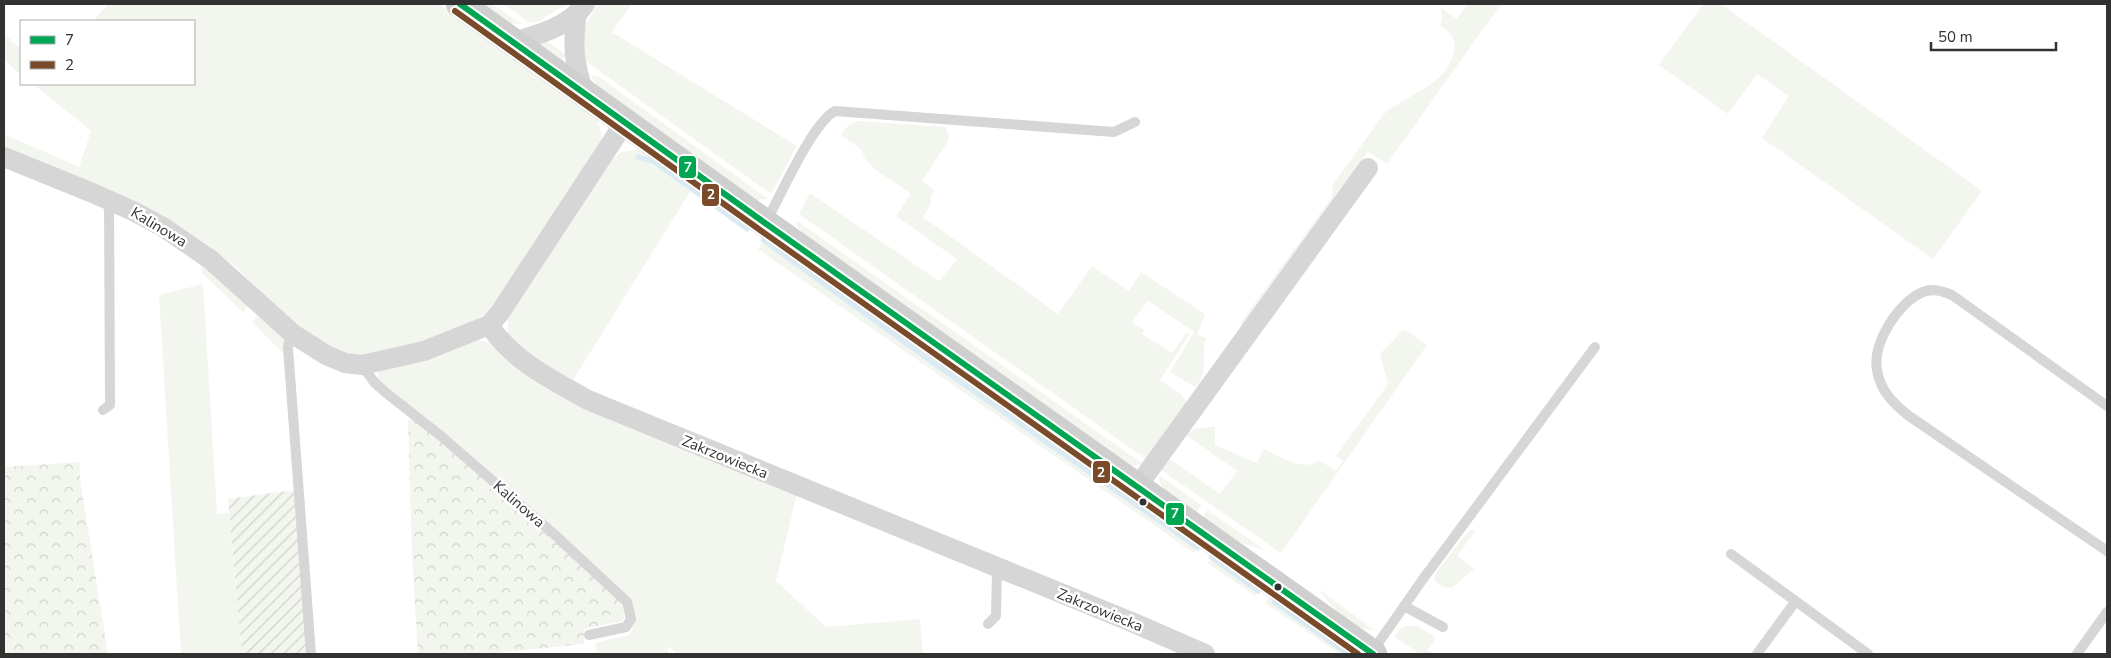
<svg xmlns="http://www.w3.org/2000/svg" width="2111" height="658" viewBox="0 0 2111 658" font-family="'Nunito Sans',sans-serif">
  <defs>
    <pattern id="forest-crowns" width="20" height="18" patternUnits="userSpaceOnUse" patternTransform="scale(1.25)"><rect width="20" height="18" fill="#f2f6ee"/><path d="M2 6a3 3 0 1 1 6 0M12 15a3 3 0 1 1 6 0" fill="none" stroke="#d0d3cd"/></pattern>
    <pattern id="garden-furrows" width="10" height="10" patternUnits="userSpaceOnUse" patternTransform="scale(1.25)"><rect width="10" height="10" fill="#f2f6ee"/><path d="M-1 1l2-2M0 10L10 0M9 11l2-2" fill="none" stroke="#d0d3cd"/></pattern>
  </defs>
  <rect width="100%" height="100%" fill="#fff"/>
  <g fill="#f2f6ee">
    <polygon points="108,4 440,4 562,91 597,119 602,137 599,148 492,308 466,328 421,345 368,356 353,356 332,350 283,315 235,266 205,243 171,221 118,194 4,147 4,134 79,167 91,131 33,84 194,84 194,21 93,21"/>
    <polygon points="485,4 492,4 522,24 507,23 483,7"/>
    <polygon points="504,4 567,4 539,21 530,23"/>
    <polygon points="597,4 632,4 612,32 797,146 771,194 584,60 582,33"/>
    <path d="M 1467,4 L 1501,4 L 1387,164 L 1368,152 L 1242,327 L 1241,322 L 1332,197 L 1333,184 L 1384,114 C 1408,93 1446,87 1454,51 C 1457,40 1450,31 1440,26 L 1442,18 L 1441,8 L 1457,19 Z"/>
    <polygon points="1703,4 1721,4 1982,191 1933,259 1762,138 1789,96 1757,74 1728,114 1659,65"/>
    <polygon points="4,34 21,49 21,75 4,60"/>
    <polygon points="544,39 566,55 565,57 561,60 541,47 540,43"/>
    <polygon points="590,74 599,77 768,199 756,200 598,87"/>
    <path d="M 858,121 L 945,127 L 949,135 L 948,141 L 922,181 L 935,190 L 931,195 L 931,204 L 923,217 L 1058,314 L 1092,266 L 1129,291 L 1141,272 L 1205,314 L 1197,335 L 1206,338 C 1200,354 1210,374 1195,387 L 1170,372 L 1194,332 L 1148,301 L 1132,322 L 1144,330 L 1142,334 L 1172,353 L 1187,332 L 1190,334 L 1160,380 L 1182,395 L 1187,403 L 1146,459 L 799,214 L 810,193 L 939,281 L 957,259 L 896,216 L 911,194 L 876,170 L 865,159 L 862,150 L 841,135 C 845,128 850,123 858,121 Z"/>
    <polygon points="641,149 696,182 573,380 525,355 508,334 508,317 607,164 621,152"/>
    <polygon points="797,221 1143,464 1129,466 804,235 797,226"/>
    <polygon points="767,234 1199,544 1194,553 758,249"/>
    <polygon points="203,264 248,306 243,312 202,273 201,266"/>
    <polygon points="203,284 217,514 229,513 242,654 181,654 159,295"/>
    <polygon points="258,316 284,336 285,355 252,322"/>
    <path d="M 1404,329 L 1427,345 L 1281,553 L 1161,470 L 1170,459 L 1220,494 L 1237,471 L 1186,435 L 1197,428 L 1215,427 L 1215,445 L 1257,463 L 1264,449 C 1278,456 1305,473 1319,460 L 1336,471 L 1343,461 L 1336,456 L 1388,384 L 1380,354 Z"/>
    <polygon points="475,339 490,343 505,356 797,493 776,581 826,627 920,619 923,654 678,654 668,646 668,654 597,654 595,643 628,635 632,631 635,616 558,531 444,432 377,380 378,372 383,369"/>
    <path d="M 1159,475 L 1201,505 L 1196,513 C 1183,504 1158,493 1159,475 Z"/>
    <polygon points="1207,510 1266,551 1236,541 1202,518"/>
    <polygon points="1471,530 1476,530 1457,556 1474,569 1452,588 1443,587 1435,581 1435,574 1467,533"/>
    <polygon points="1214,552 1262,585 1255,596 1208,563"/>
    <path d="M 1317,588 L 1374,630 C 1348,630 1332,605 1317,588 Z"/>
    <polygon points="1271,594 1359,654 1340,654 1265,603"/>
    <polygon points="1406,626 1417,626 1436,638 1427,650 1433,654 1420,654 1395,637 1398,630"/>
  </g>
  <g fill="url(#forest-crowns)">
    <polygon points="408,419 418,421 553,539 620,602 625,613 623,621 584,629 584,644 485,654 418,654 412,556"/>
    <polygon points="80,462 80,479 108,654 4,654 4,467"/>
  </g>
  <polygon fill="url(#garden-furrows)" points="295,490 307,654 242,654 228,499"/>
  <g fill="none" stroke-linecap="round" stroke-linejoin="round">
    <g stroke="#dbebf4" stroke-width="5">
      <polyline points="638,157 653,161 747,229"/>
      <polyline points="763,240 936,365 1198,548"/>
      <polyline points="1211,557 1258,591"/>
      <polyline points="1274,602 1348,654"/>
    </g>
    <g stroke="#d6d6d6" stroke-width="10">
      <path d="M 766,222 C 780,197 812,123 835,111 L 1114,132 L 1135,122"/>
      <polyline points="293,334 289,341 288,348 311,654"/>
      <polyline points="362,365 374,382 385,392 441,436 554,534 627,602 631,619 626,627 589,635"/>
      <path d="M 2107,406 L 1952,295 C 1942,291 1933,288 1923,292 C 1898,302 1872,344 1877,370 C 1880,391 1894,404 1909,416 L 2107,551"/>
      <polyline points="103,410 110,405 110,400 109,200"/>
      <polyline points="1731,554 1868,654"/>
      <polyline points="1404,606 1443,627"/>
      <polyline points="988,624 996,616 997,568"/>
      <polyline points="1372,652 1423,579 1595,347"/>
      <polyline points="1757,654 1795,602"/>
      <polyline points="2077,654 2107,612"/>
    </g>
    <g stroke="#d6d6d6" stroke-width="20">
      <path d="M 577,14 C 572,45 574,63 584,93"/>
      <path d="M 513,42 C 538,35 570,26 585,4"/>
      <polyline points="4,157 95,194 135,212 163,227 211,260 293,334 326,355 345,363 362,365 424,351 489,325 499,314 625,122"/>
      <path d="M 489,325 C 513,361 551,379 588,400 L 1134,623 L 1205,654"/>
      <polyline points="1137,487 1368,168"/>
    </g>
    <polyline stroke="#cfcfcf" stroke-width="28" points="460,4 765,223 1373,654"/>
    <g stroke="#fff" stroke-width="10">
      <polyline id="bus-1" points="460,4 765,223 1373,654"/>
    </g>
    <g stroke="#fff" stroke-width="10">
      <polyline id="bus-2" points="455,11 760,230 1358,654"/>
    </g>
    <use href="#bus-1" stroke="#00a651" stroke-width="6"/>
    <use href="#bus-2" stroke="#7a4b2a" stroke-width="6"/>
  </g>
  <g fill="#323232" stroke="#fff" stroke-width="2">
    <circle cx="1143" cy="502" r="4.5"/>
    <circle cx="1278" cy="587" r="4.5"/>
  </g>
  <g text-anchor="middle" stroke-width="5" stroke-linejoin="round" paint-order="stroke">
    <g font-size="15" fill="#323232" stroke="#fff">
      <text transform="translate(159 227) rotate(31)" y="5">Kalinowa</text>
      <text transform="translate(725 457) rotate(22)" y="5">Zakrzowiecka</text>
      <text transform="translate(519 504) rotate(41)" y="5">Kalinowa</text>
      <text transform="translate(1100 610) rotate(22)" y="5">Zakrzowiecka</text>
    </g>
  </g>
  <g stroke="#fff" stroke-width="2">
    <rect x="678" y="155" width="19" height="24" rx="5" fill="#00a651"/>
    <rect x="701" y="183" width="19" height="24" rx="5" fill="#7a4b2a"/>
    <rect x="1092" y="460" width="19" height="24" rx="5" fill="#7a4b2a"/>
    <rect x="1165" y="502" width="20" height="24" rx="5" fill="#00a651"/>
  </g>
  <g font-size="14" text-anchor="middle" font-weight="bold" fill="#fff">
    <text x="688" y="172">7</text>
    <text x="711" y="199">2</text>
    <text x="1101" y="477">2</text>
    <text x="1175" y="518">7</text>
  </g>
  <rect width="2111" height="658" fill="none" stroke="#323232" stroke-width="10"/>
  <rect x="20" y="20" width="175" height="65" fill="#ffffff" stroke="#adadad"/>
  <rect x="30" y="36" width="25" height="8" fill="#00a651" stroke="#adadad"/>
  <text x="65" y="45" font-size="15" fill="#323232">7</text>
  <rect x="30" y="61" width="25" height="8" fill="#7a4b2a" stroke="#adadad"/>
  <text x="65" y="70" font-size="15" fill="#323232">2</text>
  <path d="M1931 42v8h125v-8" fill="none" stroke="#323232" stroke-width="2.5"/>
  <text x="1938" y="42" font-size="15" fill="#323232" stroke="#ffffff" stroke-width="4" paint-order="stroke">50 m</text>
</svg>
